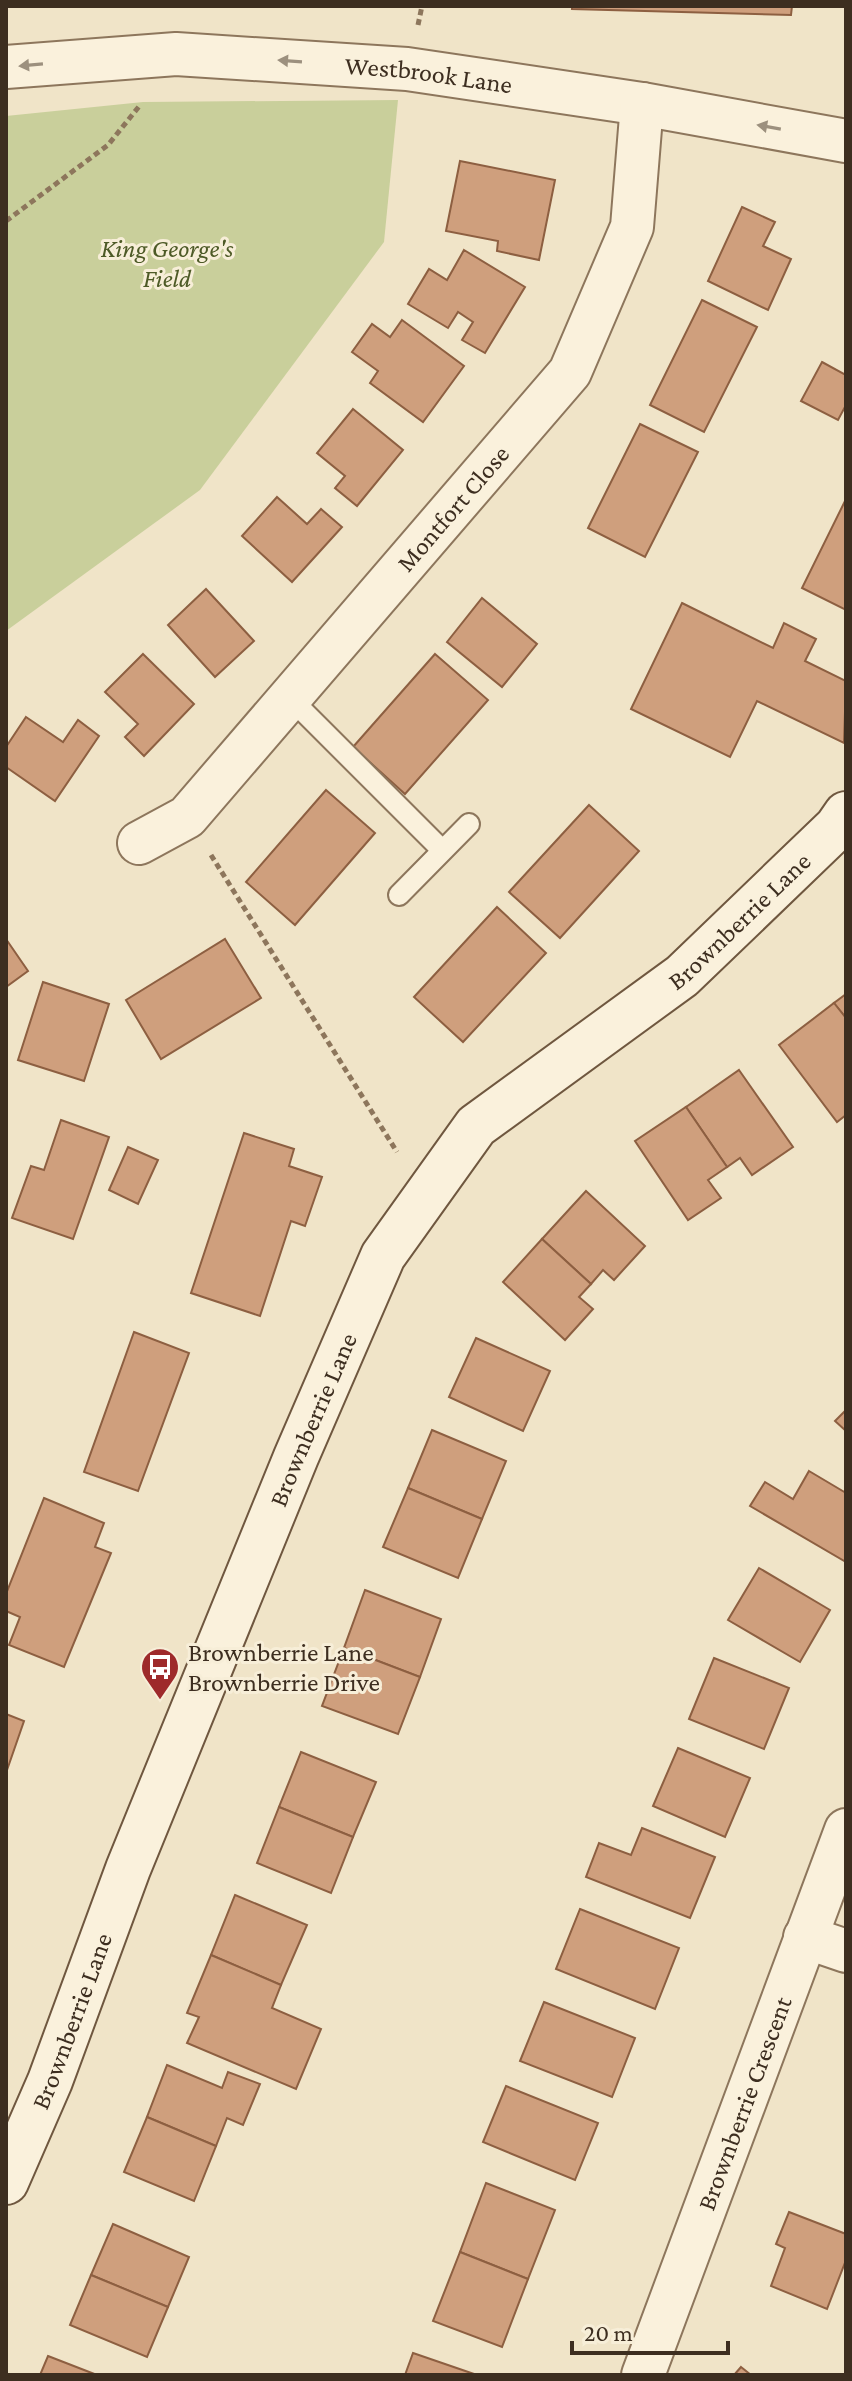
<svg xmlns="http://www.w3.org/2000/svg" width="852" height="2381" viewBox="0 0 852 2381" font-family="'Crimson Pro',serif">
  <rect width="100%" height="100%" fill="#f0e4c8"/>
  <polygon fill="#c9cf9b" points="398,100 384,242 200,490 6,631 6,116 143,102"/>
  <g fill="#cf9f7d" stroke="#8d5f41" stroke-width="2">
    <polygon points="572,6 792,6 791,15 572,9"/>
    <polygon points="460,161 555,180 539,260 497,251 498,241 446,231"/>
    <polygon points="742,207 775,222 763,246 791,259 768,310 708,281"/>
    <polygon points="464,250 525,287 485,353 462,340 473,322 458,312 448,328 408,304 429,269 447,280"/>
    <polygon points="702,300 757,327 704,432 650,405"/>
    <polygon points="402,320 464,366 423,422 370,383 378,371 352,352 372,324 390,337"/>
    <polygon points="822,362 846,375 846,405 838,420 801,401"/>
    <polygon points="353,409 403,450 357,506 335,488 345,476 317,453"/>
    <polygon points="640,424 698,452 645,557 588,528"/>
    <polygon points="277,497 307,524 321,509 342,527 292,582 242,536"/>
    <polygon points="846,499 846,610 802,588"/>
    <polygon points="206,589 254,641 215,677 168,625"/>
    <polygon points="482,598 537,644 502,687 447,642"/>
    <polygon points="682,603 773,648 784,623 816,639 805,661 846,681 844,743 757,701 730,757 631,709"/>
    <polygon points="143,654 194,704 144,756 125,737 138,724 105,692"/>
    <polygon points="435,654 488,700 405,794 353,747"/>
    <polygon points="26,717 63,742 78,720 99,736 55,801 6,767 6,747"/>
    <polygon points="326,790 375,833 295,925 246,882"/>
    <polygon points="589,805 639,851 560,938 509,892"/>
    <polygon points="497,907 546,953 463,1042 414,997"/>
    <polygon points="6,939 28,971 6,987"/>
    <polygon points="225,939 261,998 161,1059 126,1000"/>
    <polygon points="43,982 109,1004 84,1081 18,1060"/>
    <polygon points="846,994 846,1018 834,1003"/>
    <polygon points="834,1003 846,1018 846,1115 837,1122 779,1045"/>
    <polygon points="739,1070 793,1147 752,1175 740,1158 727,1167 686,1107"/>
    <polygon points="686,1107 727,1167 708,1180 721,1198 688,1220 635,1141"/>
    <polygon points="61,1120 109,1137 73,1239 12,1218 31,1166 44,1170"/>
    <polygon points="244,1133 294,1149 289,1166 322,1177 305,1226 291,1221 260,1316 191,1293"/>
    <polygon points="128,1147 158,1160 138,1204 109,1190"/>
    <polygon points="586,1191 645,1246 614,1280 603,1270 591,1284 542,1239"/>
    <polygon points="542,1239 591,1284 579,1297 593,1309 565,1340 503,1282"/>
    <polygon points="134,1332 189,1353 138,1491 84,1472"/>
    <polygon points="476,1338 550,1371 523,1431 449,1397"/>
    <polygon points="846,1410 846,1431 835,1421"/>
    <polygon points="432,1430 506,1461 482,1519 408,1488"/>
    <polygon points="809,1471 846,1493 846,1562 750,1506 765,1482 793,1499"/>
    <polygon points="408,1488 482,1519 458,1578 383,1547"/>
    <polygon points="44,1498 104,1523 95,1547 111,1553 64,1667 9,1645 20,1617 6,1611 6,1594"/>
    <polygon points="759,1568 830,1610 800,1662 728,1620"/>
    <polygon points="365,1590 441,1619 420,1677 344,1648"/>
    <polygon points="344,1648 420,1677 398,1734 322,1706"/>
    <polygon points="714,1658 789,1688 764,1749 689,1719"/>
    <polygon points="6,1714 24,1721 6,1773"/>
    <polygon points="678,1748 750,1778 725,1837 653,1806"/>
    <polygon points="301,1752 376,1782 353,1837 279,1807"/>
    <polygon points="279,1807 353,1837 331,1893 257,1863"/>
    <polygon points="642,1828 715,1857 690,1918 586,1877 599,1843 631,1855"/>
    <polygon points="235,1895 307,1925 281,1985 211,1955"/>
    <polygon points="580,1909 679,1948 655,2009 556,1969"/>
    <polygon points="211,1955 281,1985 272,2008 321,2029 296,2089 187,2043 199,2017 187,2013"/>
    <polygon points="544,2002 635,2038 612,2097 520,2061"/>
    <polygon points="167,2065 222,2088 228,2072 260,2084 243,2125 227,2118 216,2146 147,2117"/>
    <polygon points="506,2086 598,2123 575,2180 483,2142"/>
    <polygon points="147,2117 216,2146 194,2201 124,2172"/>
    <polygon points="486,2183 555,2210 528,2279 460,2252"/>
    <polygon points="789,2212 846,2234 846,2260 827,2309 771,2286 785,2248 776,2244"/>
    <polygon points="113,2224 189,2257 168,2307 91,2275"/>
    <polygon points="460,2252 528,2279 502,2347 433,2321"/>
    <polygon points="91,2275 168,2307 147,2357 70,2325"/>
    <polygon points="413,2353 477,2375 405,2375"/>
    <polygon points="48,2356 97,2375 40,2375"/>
    <polygon points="741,2367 751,2375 734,2375"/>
  </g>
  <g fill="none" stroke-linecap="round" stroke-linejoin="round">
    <g stroke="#8d765c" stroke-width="24">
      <g id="lane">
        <polyline points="289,697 442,850"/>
        <polyline points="399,895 469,824"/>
      </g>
    </g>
    <g stroke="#8d765c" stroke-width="46">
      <g id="street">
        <path id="s1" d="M 6,67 L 176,54 L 407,69 L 642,104 L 846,141"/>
        <path id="s2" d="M 139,843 L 187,817 L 570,372 L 632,227 L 642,104"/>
        <polyline points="805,1937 846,1951"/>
        <path id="s3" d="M 643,2375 L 846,1830"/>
      </g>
    </g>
    <g stroke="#6f573f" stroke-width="48">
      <g id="secondary">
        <path id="s4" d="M 6,2182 L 50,2081 L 128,1869 L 296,1457 L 383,1256 L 476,1126 L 682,976 L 837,827 L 846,814"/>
      </g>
    </g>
    <g stroke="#8d765c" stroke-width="5" stroke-dasharray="6 4" stroke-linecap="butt">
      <polyline points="418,25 422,6"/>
      <polyline points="6,221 108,145 141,104"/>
      <polyline points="211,855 397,1152"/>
    </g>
    <use href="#lane" stroke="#faf1dc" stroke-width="20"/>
    <use href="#street" stroke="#faf1dc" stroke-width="42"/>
    <use href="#secondary" stroke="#faf1dc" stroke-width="44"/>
  </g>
  <defs><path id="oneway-solid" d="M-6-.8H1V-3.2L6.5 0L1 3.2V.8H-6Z" transform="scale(2)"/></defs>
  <g fill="#9c907e">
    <use href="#oneway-solid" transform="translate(290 61) rotate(-176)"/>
    <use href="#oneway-solid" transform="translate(31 65) rotate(175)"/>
    <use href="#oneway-solid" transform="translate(769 127) rotate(-170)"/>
  </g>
  <defs>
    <g id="bus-pin" transform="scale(2)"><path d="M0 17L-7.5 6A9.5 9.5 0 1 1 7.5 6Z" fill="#9e2a2b" stroke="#f7eed8"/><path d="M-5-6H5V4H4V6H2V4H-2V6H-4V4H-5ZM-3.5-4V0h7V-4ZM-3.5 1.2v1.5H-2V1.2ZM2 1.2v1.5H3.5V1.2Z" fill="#fff"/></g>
  </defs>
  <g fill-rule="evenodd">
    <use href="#bus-pin" x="160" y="1667"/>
  </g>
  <g text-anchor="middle" stroke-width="6" stroke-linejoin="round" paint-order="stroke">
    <g font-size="26" fill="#3d2e20" stroke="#f7eed8">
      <text dy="9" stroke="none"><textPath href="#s1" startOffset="424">Westbrook Lane</textPath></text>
      <text dy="9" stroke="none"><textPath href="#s2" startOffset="462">Montfort Close</textPath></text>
      <text dy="9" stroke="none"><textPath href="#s4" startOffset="1494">Brownberrie Lane</textPath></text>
      <text dy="9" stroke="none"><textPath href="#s4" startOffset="822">Brownberrie Lane</textPath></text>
      <text dy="9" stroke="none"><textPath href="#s4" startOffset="174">Brownberrie Lane</textPath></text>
      <text dy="9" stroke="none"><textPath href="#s3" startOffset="290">Brownberrie Crescent</textPath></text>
    </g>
    <g font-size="26" font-style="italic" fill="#4d5a26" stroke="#f7eed8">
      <text x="167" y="257">King George's<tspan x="167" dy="30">Field</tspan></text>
    </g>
    <g font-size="26" fill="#3d2e20" stroke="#f7eed8" text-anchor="start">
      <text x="188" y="1661">Brownberrie Lane<tspan x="188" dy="30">Brownberrie Drive</tspan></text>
    </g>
  </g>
  <rect width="852" height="2381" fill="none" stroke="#3d2e20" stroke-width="16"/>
  <path d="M572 2341v12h156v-12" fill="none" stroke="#3d2e20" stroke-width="4"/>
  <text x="584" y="2341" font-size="24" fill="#3d2e20" stroke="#f7eed8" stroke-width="6" paint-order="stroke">20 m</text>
</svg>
